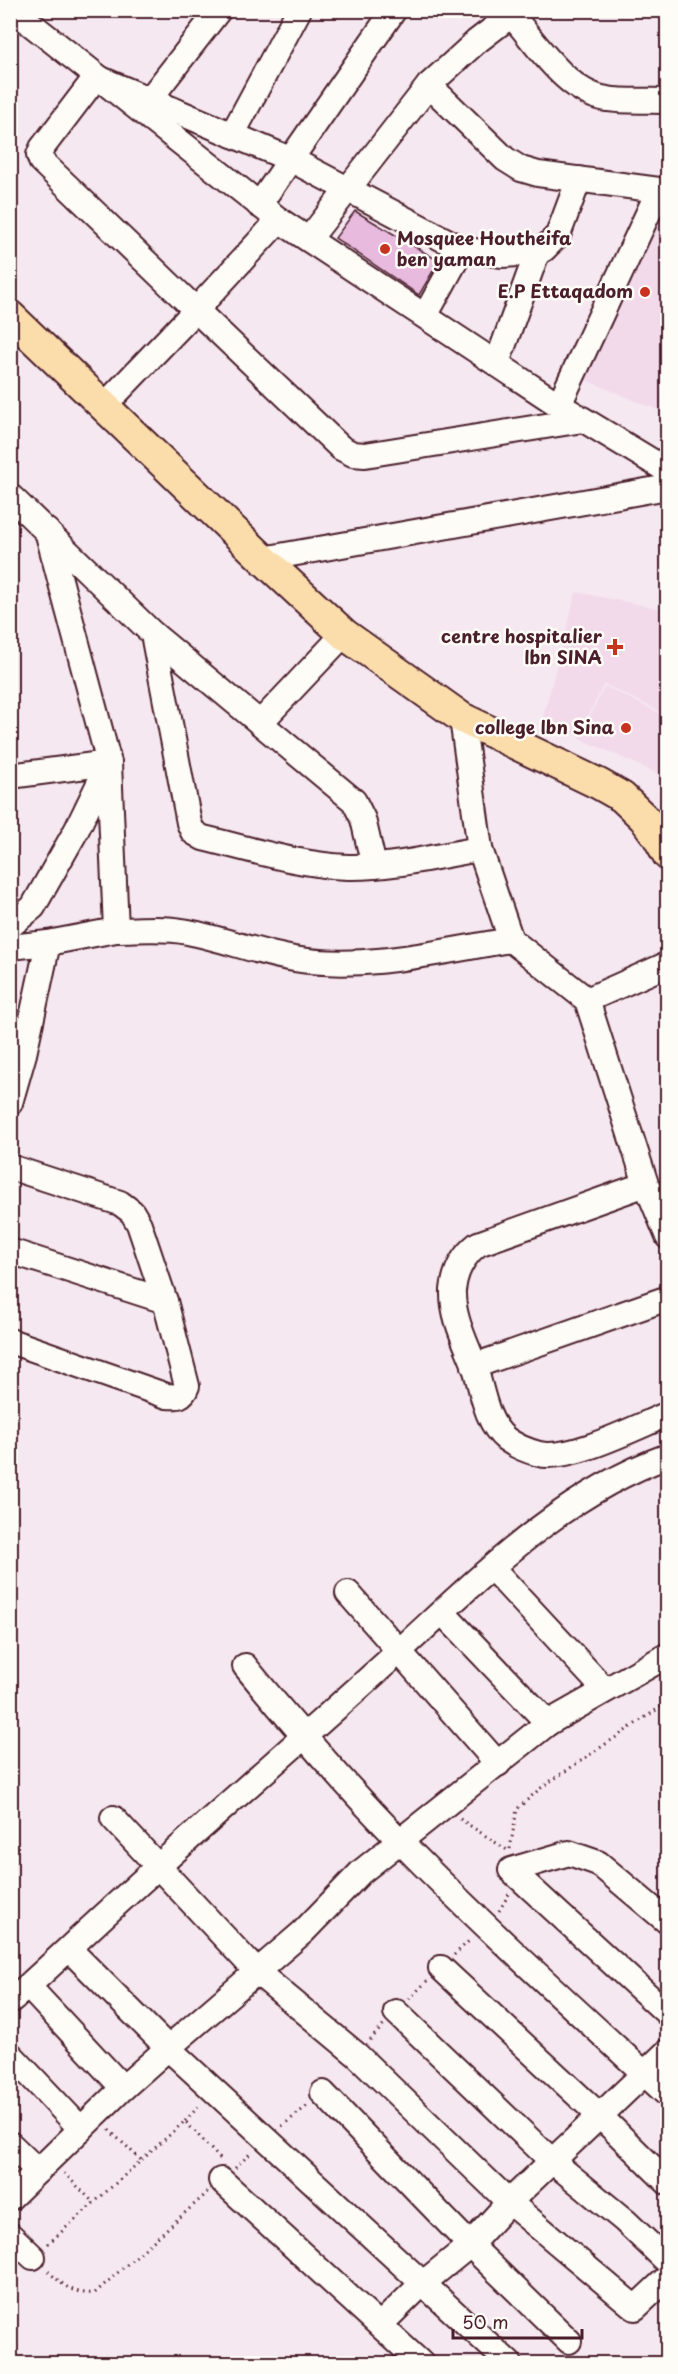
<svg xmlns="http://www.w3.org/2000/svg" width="678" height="2374" viewBox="0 0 678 2374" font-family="'Playpen Sans',sans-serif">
  <rect width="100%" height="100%" fill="#f6e8f0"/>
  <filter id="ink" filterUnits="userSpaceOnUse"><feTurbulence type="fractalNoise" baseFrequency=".0167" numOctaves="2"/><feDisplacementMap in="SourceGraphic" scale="12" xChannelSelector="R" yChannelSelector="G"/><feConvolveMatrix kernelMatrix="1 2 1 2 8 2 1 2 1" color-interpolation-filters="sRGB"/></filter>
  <g filter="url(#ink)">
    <g fill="#f2daeb">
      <polygon points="661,202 667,204 667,414 586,380"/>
      <polygon points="576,592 667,610 667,715 604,684 578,736 542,721"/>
      <polygon points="605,686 667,717 667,778 579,738"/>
    </g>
    <polygon fill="#e7bade" stroke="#4a1f2b" stroke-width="1.5" points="355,211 439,261 419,295 335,238"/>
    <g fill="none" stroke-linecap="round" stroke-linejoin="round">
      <g stroke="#4a1f2b" stroke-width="28">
        <g id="minor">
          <polyline points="17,10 17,13 279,220 559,405 668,471"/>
          <path d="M 503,10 L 512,16 C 537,44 568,94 607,99 C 626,102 648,100 668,101"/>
          <polyline points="429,85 505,159 521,169 538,174 659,190 668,193"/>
          <polyline points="149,100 219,10"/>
          <polyline points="232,135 299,10"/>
          <polyline points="259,205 394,10"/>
          <polyline points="279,220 196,310 341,448 353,454 365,455 583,420"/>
          <polyline points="309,239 429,85 476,42 518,10"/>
          <polyline points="425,316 462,249"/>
          <polyline points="497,363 537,253"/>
          <polyline points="559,405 659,190"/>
          <polyline points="104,406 196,310 41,161 39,155 42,148 96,77 292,160 462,249 501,255 537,253 544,249 558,235 579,179"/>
          <polyline points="10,496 153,634 354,801 363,819 374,866"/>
          <polyline points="263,559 668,487"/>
          <path d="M 153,634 L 189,823 L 193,832 L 203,838 C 250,849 299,865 348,867 C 392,868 437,856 480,849 L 462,718"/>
          <polyline points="260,723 344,634"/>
          <polyline points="10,776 109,763"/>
          <polyline points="480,849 511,940 587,1000 646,1184 668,1237"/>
          <polyline points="10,926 33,907 76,831 108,765"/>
          <path d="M 116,930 C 139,930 165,927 188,932 C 224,939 258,953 294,959 C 366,971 441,951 511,940"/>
          <polyline points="10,947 48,943 116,930 109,763 47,531"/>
          <polyline points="587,1000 668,964"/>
          <polyline points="10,1103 24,1054 48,943"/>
          <path d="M 10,1167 L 120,1203 L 132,1212 L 139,1224 L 165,1301 L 187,1386 C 183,1397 178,1397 167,1396 L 10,1341"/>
          <path d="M 646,1184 L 478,1244 C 464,1255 455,1271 453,1290 C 452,1316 465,1341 474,1364 C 482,1388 485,1422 506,1439 C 514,1445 528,1451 539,1454 C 571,1461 636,1427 668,1414"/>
          <polyline points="10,1251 165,1301"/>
          <polyline points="474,1366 668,1298"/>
          <polyline points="492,1568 605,1690"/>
          <polyline points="348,1593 498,1764"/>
          <polyline points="443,1613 548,1723"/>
          <path d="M 245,1666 C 295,1727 346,1786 401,1842 C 487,1930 578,2012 668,2095"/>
          <polyline points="113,1818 257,1972 357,2055 509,2202 635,2308 668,2277"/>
          <polyline points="668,1922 598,1863 569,1853 511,1870 668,2014"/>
          <polyline points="69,1949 168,2048 303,1932 361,1872 548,1723 668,1655"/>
          <polyline points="441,1968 599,2115 668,2183"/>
          <path d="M 28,1986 C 73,1945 117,1903 162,1863 C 236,1796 311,1731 385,1664 C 472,1586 556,1496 668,1456"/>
          <polyline points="10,2001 28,1986 123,2088 168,2048 510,2364"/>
          <polyline points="396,2012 552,2161 625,2221 668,2262"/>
          <polyline points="10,2054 81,2129"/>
          <polyline points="323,2093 470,2245 569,2341"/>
          <polyline points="10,2144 38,2171"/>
          <polyline points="221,2180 422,2364"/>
          <polyline points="10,2198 123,2088"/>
          <polyline points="10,2235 33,2257"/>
          <polyline points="380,2325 422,2284 470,2245 509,2202 668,2051"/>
        </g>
      </g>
      <g stroke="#4a1f2b" stroke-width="34">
        <polyline id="major" points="10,316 263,559 344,634 462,718 599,784 622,797 644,818 658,837 668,855"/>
      </g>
      <g stroke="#4a1f2b" stroke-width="3" stroke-dasharray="1.5 4.5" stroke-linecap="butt">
        <polyline points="460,1819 507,1850"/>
        <polyline points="510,1849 517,1809 542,1787 668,1702"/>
        <polyline points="499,1911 509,1894"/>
        <polyline points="454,1955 471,1939"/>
        <polyline points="409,1999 428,1980"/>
        <polyline points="370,2040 384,2025"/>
        <polyline points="185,2121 200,2105"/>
        <polyline points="282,2126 307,2106"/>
        <polyline points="109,2130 141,2160"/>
        <polyline points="235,2168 252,2152"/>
        <polyline points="64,2173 93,2202"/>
        <polyline points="48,2244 185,2121 222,2161"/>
        <path d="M 48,2271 C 63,2285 73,2295 95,2293 L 208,2192"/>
      </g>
      <use href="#minor" stroke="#fdfcf7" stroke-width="24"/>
      <use href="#major" stroke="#fbddab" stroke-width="30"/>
    </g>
  </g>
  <g fill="#c8321e" stroke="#fdfcf7" stroke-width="2">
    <circle cx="385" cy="249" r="6"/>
    <circle cx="645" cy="292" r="6"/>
    <path d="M612 638h6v6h6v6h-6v6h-6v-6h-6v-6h6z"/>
    <circle cx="626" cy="728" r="6"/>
  </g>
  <g text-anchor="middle" stroke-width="5" stroke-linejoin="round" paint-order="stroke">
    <g font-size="18" font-weight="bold" fill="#4a1f2b" stroke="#fdfcf7" text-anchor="end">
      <text x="397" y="245" text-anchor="start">Mosquee Houtheifa<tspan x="397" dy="21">ben yaman</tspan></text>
      <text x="633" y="298">E.P Ettaqadom</text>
      <text x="602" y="643">centre hospitalier<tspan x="602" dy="21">Ibn SINA</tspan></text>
      <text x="614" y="734">college Ibn Sina</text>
    </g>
  </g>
  <rect width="678" height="2374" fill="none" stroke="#fdfcf7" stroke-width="36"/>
  <rect x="18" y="18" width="642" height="2338" fill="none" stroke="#4a1f2b" stroke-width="2" filter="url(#ink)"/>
  <path d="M453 2329v9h129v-9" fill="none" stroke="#4a1f2b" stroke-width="3"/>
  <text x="462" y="2329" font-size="18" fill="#4a1f2b" stroke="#fdfcf7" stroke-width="4.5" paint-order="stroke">50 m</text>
</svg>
